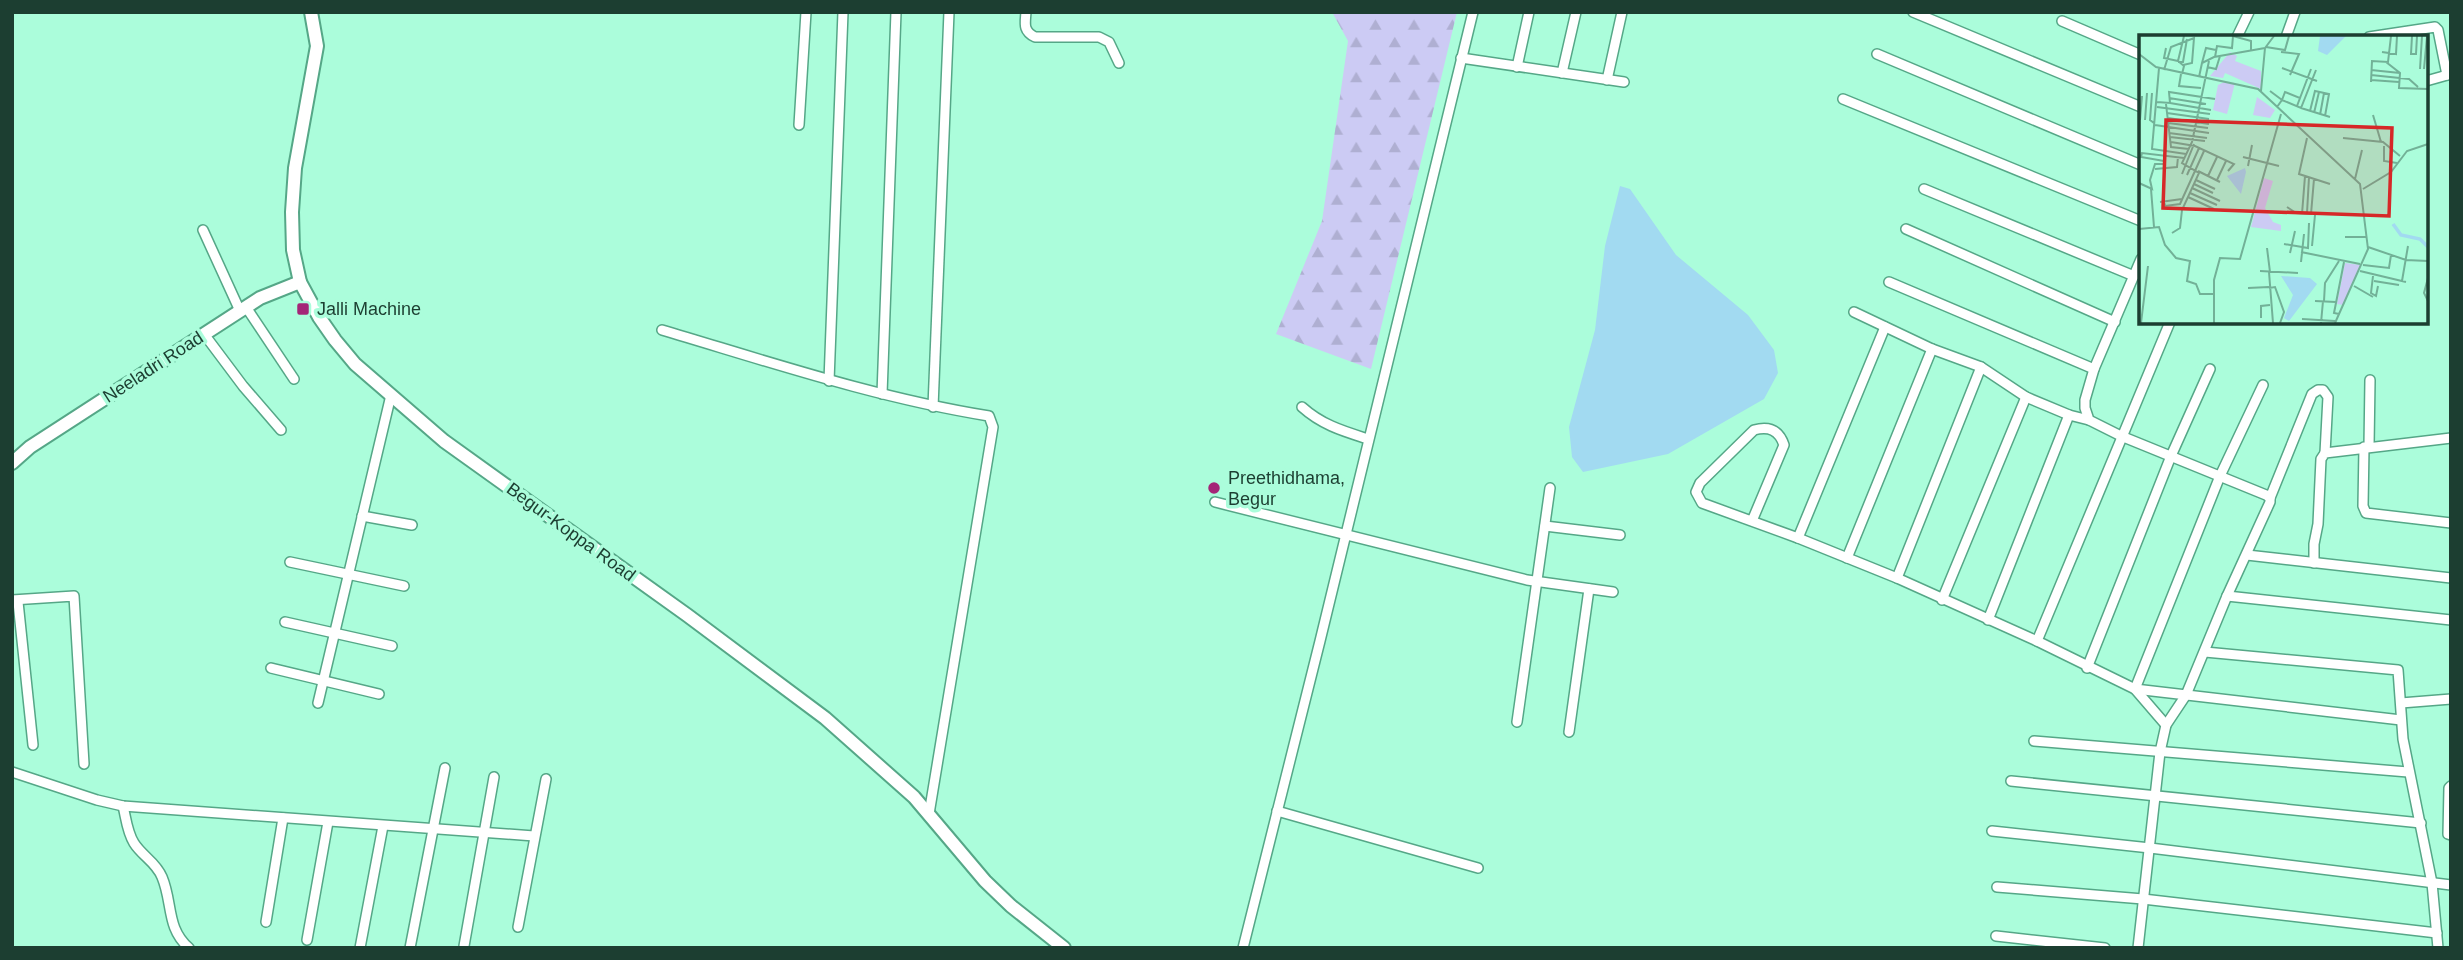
<svg xmlns="http://www.w3.org/2000/svg" width="2463" height="960" viewBox="0 0 2463 960" font-family="Helvetica,sans-serif">
  <defs>
    <pattern id="forest-firs" width="22" height="20" patternUnits="userSpaceOnUse" patternTransform="scale(1.75)"><rect width="22" height="20" fill="#cccbf4"/><path d="M5 1l3.5 6h-7zM16 11l3.5 6h-7z" fill="#afafd2"/></pattern>
  </defs>
  <rect width="100%" height="100%" fill="#abfddb"/>
  <polygon fill="url(#forest-firs)" points="1332,12 1457,12 1371,369 1276,334 1322,221 1348,41"/>
  <polygon fill="#a2daf1" points="1620,186 1630,189 1676,255 1748,315 1774,350 1778,373 1764,399 1668,454 1583,472 1572,457 1569,427 1595,330 1605,246"/>
  <g fill="none" stroke-linecap="round" stroke-linejoin="round">
    <g stroke="#55a787" stroke-width="12">
      <g id="street">
        <path d="M 1026,12 C 1025,24 1023,31 1035,37 L 1099,37 L 1109,42 L 1119,63"/>
        <polyline points="1913,12 2141,107"/>
        <polyline points="2062,21 2141,55"/>
        <polyline points="2237,37 2249,12"/>
        <polyline points="2286,37 2295,12"/>
        <polyline points="2369,37 2435,27 2438,30 2447,75"/>
        <polyline points="1877,54 2141,165"/>
        <polyline points="1461,58 1624,82"/>
        <polyline points="1517,67 1529,12"/>
        <polyline points="1562,73 1576,12"/>
        <polyline points="1607,80 1622,12"/>
        <polyline points="2426,81 2451,74"/>
        <polyline points="1843,99 2141,221"/>
        <polyline points="799,125 806,12"/>
        <polyline points="1924,189 2134,276"/>
        <polyline points="1906,229 2115,322"/>
        <polyline points="203,230 240,311"/>
        <polyline points="1889,282 2094,369"/>
        <polyline points="246,307 294,379"/>
        <polyline points="1854,312 1932,349 1981,367 2026,397 2069,415 2089,420"/>
        <path d="M 662,330 C 770,362 877,398 989,416 L 993,427 L 929,814"/>
        <polyline points="204,334 243,386 281,430"/>
        <polyline points="829,381 843,12"/>
        <polyline points="882,394 896,12"/>
        <polyline points="933,407 949,12"/>
        <path d="M 1302,407 C 1322,425 1343,431 1368,439"/>
        <polyline points="2369,446 2370,380"/>
        <polyline points="2364,447 2363,506 2366,513 2451,523"/>
        <polyline points="2270,498 2312,394 2318,390 2323,390 2328,397 2325,453"/>
        <polyline points="1215,502 1527,580 1613,592"/>
        <polyline points="362,516 412,525"/>
        <path d="M 1752,521 L 1784,445 C 1779,430 1769,426 1754,430 L 1700,483 L 1696,492 L 1702,503 L 1798,538 L 1897,578 L 2037,641 L 2135,689 L 2401,720"/>
        <polyline points="1545,526 1620,535"/>
        <polyline points="1798,538 1885,327"/>
        <polyline points="2247,555 2451,578"/>
        <polyline points="1847,558 1932,349"/>
        <polyline points="290,562 404,586"/>
        <polyline points="2314,563 2314,544 2318,524 2321,459 2325,453 2451,438"/>
        <polyline points="1897,578 1981,367"/>
        <polyline points="2227,596 2451,620"/>
        <polyline points="12,600 74,596 84,764"/>
        <polyline points="1942,600 2026,397"/>
        <polyline points="18,602 33,745"/>
        <polyline points="1988,620 2069,415"/>
        <polyline points="285,622 392,646"/>
        <polyline points="2037,641 2170,322"/>
        <polyline points="2205,652 2398,670 2403,739 2432,883 2438,948"/>
        <polyline points="271,668 379,694"/>
        <polyline points="2087,668 2171,456 2210,369"/>
        <polyline points="318,703 391,395"/>
        <polyline points="2401,703 2451,699"/>
        <polyline points="1517,722 1550,488"/>
        <polyline points="2166,725 2135,689 2220,476 2263,385"/>
        <polyline points="1569,732 1589,589"/>
        <polyline points="2034,741 2408,772"/>
        <polyline points="12,772 97,800 123,806 534,836"/>
        <polyline points="2011,781 2421,823"/>
        <polyline points="2451,786 2449,788 2448,834 2451,835"/>
        <path d="M 123,806 C 126,818 127,832 134,843 C 142,856 156,862 162,877 C 173,903 166,928 189,948"/>
        <polyline points="1277,811 1478,868"/>
        <polyline points="1992,831 2150,848 2451,885"/>
        <polyline points="1997,887 2143,899 2437,933"/>
        <polyline points="266,922 283,818"/>
        <polyline points="518,927 546,779"/>
        <polyline points="1996,936 2105,948"/>
        <polyline points="307,940 328,822"/>
        <polyline points="464,946 494,777"/>
        <polyline points="360,948 383,826"/>
        <polyline points="410,948 445,768"/>
        <polyline points="1243,948 1320,641 1473,12"/>
        <polyline points="2138,948 2160,752 2166,725 2186,695 2227,596 2270,502 2270,498 2266,495 2121,436 2089,420 2085,408 2085,400 2094,369 2141,259"/>
      </g>
    </g>
    <g stroke="#55a787" stroke-width="16">
      <g id="secondary">
        <polyline points="311,12 317,46 295,168 292,212 293,250 300,282 319,317 335,340 355,364 444,441 687,615 825,718 914,797 985,881 1011,906 1064,948"/>
        <polyline points="12,463 30,447 260,298 300,282"/>
      </g>
    </g>
    <use href="#street" stroke="#fff" stroke-width="9"/>
    <use href="#secondary" stroke="#fff" stroke-width="12"/>
  </g>
  <g fill="#a42577" stroke="#abfddb" stroke-width="2.5">
    <rect x="296" y="302" width="14" height="14" rx="3.5"/>
    <circle cx="1214" cy="488" r="7"/>
  </g>
  <g text-anchor="middle" stroke-width="7" stroke-linejoin="round" paint-order="stroke">
    <g font-size="18" fill="#1c3e31" stroke="#abfddb" text-anchor="start">
      <text x="317" y="315">Jalli Machine</text>
      <text x="1228" y="484">Preethidhama,<tspan x="1228" dy="21">Begur</tspan></text>
    </g>
    <g font-size="18" fill="#1c3e31" stroke="#abfddb">
      <text transform="translate(153 367) rotate(-33)" y="6">Neeladri Road</text>
      <text transform="translate(571 532) rotate(36)" y="6">Begur-Koppa Road</text>
    </g>
  </g>
  <g transform="translate(2139 35)">
    <rect width="289" height="289" fill="#abfddb"/>
    <path d="M 91,17 L 98,21 L 96,26 L 122,36 L 122,54 L 86,38 L 84,43 L 71,41 ZM 85,47 L 96,48 L 88,79 L 74,75 L 79,50 ZM 118,62 L 136,75 L 131,83 L 114,80 ZM 206,228 L 222,230 L 204,270 L 198,269 Z" fill="#cccbf4"/>
    <path d="M 125,143 L 134,146 L 126,173 L 134,187 L 142,190 L 142,196 L 112,192 Z" fill="#cccbf4"/>
    <path d="M 181,1 L 207,1 L 188,20 L 179,16 ZM 106,133 L 107,137 L 102,159 L 88,141 ZM 142,241 L 171,243 L 178,249 L 150,286 L 145,283 L 154,260 Z" fill="#a2daf1"/>
    <path fill="none" stroke="#a2daf1" stroke-width="3.5" d="M 254,189 L 262,200 L 281,204 L 289,212"/>
    <path fill="none" stroke="#72b197" stroke-width="2" d="M 94,1 L 112,6 L 112,16M 273,1 L 272,19 L 277,19 L 278,1M 127,12 L 146,15 L 150,1M 27,13 L 25,23 L 39,26M 142,17 L 160,19 L 151,40M 243,17 L 257,19 L 258,1M 0,19 L 17,32 L 119,54 L 221,149 L 229,214 L 196,288M 76,22 L 78,11 L 93,13 L 94,1M 39,27 L 44,27 L 48,4M 247,27 L 261,38 L 260,53 L 289,54M 63,28 L 67,13 L 77,15M 68,32 L 77,34 L 81,21M 20,33 L 13,114 L 47,119M 143,33 L 178,46M 281,34 L 283,1M 285,34 L 288,1M 25,35 L 32,12 L 55,3 L 53,28 L 44,30M 232,35 L 261,38M 42,39 L 40,51 L 62,53M 43,39 L 45,31 L 39,26 L 45,1M 232,40 L 270,44 L 279,52M 60,42 L 63,28 L 75,22 L 126,13M 232,45 L 260,47M 232,47 L 233,26 L 249,27 L 252,1M 122,56 L 126,13 L 135,1M 131,56 L 143,65 L 146,57 L 161,63 L 158,71M 13,58 L 11,85 L 15,88M 30,63 L 67,69M 161,63 L 172,34M 18,67 L 31,68 L 30,57 L 76,64M 31,68 L 72,75M 27,69 L 32,112 L 50,114M 18,72 L 71,79M 138,72 L 143,65 L 162,73 L 177,35M 162,73 L 191,82M 171,76 L 176,56 L 190,59 L 186,81M 28,78 L 70,84M 175,78 L 180,57M 181,80 L 185,58M 234,80 L 242,107M 29,83 L 70,89M 1,85 L 3,61M 6,85 L 8,58M 29,88 L 69,93M 16,90 L 70,98M 30,98 L 68,103M 31,102 L 66,106M 168,103 L 160,139 L 191,149M 204,103 L 244,107 L 261,121M 32,107 L 56,111 L 95,129 L 89,136M 245,111 L 245,126 L 258,128M 104,122 L 140,131M 25,126 L 2,122 L 3,118 L 45,123M 109,131 L 113,110M 16,134 L 38,132 L 39,122M 59,136 L 81,147M 43,139 L 55,109M 48,140 L 60,113M 69,141 L 78,122M 216,144 L 223,115M 57,145 L 76,154M 78,145 L 87,126M 0,148 L 13,154 L 11,145 L 16,129 L 25,129 L 26,118M 55,149 L 74,158M 53,153 L 81,166M 12,154 L 15,192M 224,154 L 252,137 L 268,116 L 289,109M 51,158 L 78,170M 49,162 L 75,174M 25,166 L 26,171 L 41,169 L 65,116M 21,167 L 43,164M 148,172 L 157,178 L 172,179 L 175,144M 168,178 L 170,142M 163,179 L 166,141M 0,194 L 20,192 L 26,210 L 37,223 L 51,226 L 48,246 L 57,249 L 61,259 L 74,259M 33,198 L 41,193 L 43,175 L 60,138 L 43,128 L 53,107 L 70,26M 206,202 L 227,202M 145,209 L 169,213 L 170,188M 173,211 L 176,180M 229,212 L 267,225 L 289,226M 128,213 L 131,237M 162,217 L 221,229M 151,218 L 156,196M 162,227 L 165,199M 224,230 L 250,233 L 252,220M 121,236 L 159,238M 221,236 L 267,247M 130,237 L 134,288M 234,241 L 232,258 L 237,261 L 239,251M 289,243 L 285,258 L 289,266M 235,246 L 260,250M 263,246 L 269,211M 215,251 L 234,262M 109,253 L 130,252M 130,253 L 136,252 L 145,277 L 141,288M 176,266 L 197,267M 185,266 L 186,248 L 200,226M 200,279 L 195,278 L 205,227M 122,283 L 122,271 L 131,270M 163,284 L 196,286M 2,288 L 9,231M 75,288 L 75,245 L 81,223 L 101,224 L 142,79M 182,288 L 184,266"/>
    <path fill="#d62828" fill-opacity="0.15" stroke="#d62828" stroke-width="3.5" d="M 27,85 L 253,93 L 250,181 L 24,173 Z"/>
    <rect width="289" height="289" fill="none" stroke="#1c3e31" stroke-width="3.5"/>
  </g>
  <rect width="2463" height="960" fill="none" stroke="#1c3e31" stroke-width="28"/>
</svg>
